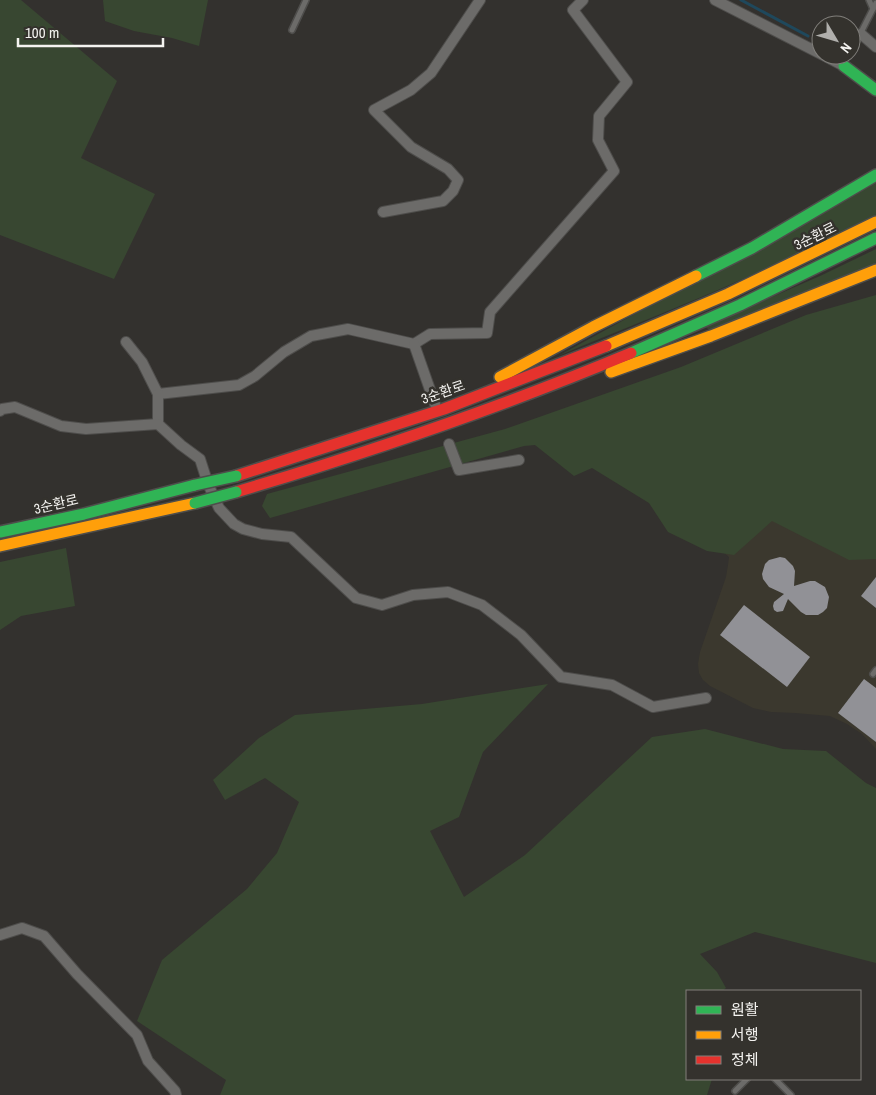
<svg xmlns="http://www.w3.org/2000/svg" width="876" height="1095" viewBox="0 0 876 1095" font-family="'Archivo Narrow','Noto Sans KR',sans-serif">
  <rect width="100%" height="100%" fill="#33312e"/>
  <polygon fill="#3b382e" points="732,453 876,517 876,749 862,734 847,724 830,716 795,713 771,712 753,708 710,686 703,680 699,673 698,664 700,652 726,577 728,565 729,557 721,550"/>
  <g fill="#384731">
    <polygon points="0,0 21,0 117,81 81,158 155,194 114,279 0,235"/>
    <polygon points="103,0 208,0 199,46 172,38 134,31 105,21"/>
    <path d="M 876,182 L 876,215 C 774,270 665,312 558,356 Z"/>
    <polygon points="876,249 876,265 710,331 705,326 820,276"/>
    <polygon points="876,295 876,559 849,560 772,521 734,555 707,551 668,532 649,503 592,468 574,476 535,445 524,446 270,518 262,506 267,494 505,429 681,367 806,315"/>
    <polygon points="66,548 75,606 21,616 0,630 0,562"/>
    <polygon points="548,684 483,752 459,817 430,831 464,897 525,855 652,737 705,729 783,749 826,751 866,783 876,788 876,963 755,932 700,954 717,972 726,988 722,991 687,991 687,1079 712,1079 707,1095 220,1095 226,1080 137,1021 162,960 247,889 277,853 299,802 265,778 225,800 213,780 259,738 295,715 422,704"/>
  </g>
  <g fill="none" stroke-linecap="round" stroke-linejoin="round">
    <polyline stroke="#1f485c" stroke-width="3" points="741,0 808,36"/>
  </g>
  <g fill="#919196">
    <polygon points="780,557 785,558 793,566 795,571 794,586 810,581 815,581 825,587 829,597 827,608 823,612 818,615 806,615 801,612 788,599 783,611 777,612 774,610 773,606 774,602 784,594 769,587 763,579 762,574 765,564 769,560"/>
    <polygon points="876,577 876,608 861,596"/>
    <polygon points="744,605 810,657 787,687 720,635"/>
    <polygon points="864,679 876,688 876,742 838,713"/>
  </g>
  <g fill="none" stroke-linecap="round" stroke-linejoin="round">
    <g stroke="#4e4d4b" stroke-width="8">
      <g id="lane">
        <polyline points="869,0 873,9"/>
        <polyline points="292,30 306,0"/>
        <polyline points="851,52 876,3"/>
        <polyline points="873,674 876,670"/>
        <polyline points="775,1079 791,1095"/>
        <polyline points="735,1091 747,1079"/>
      </g>
    </g>
    <g stroke="#4e4d4b" stroke-width="12">
      <g id="street">
        <polyline points="715,0 821,54"/>
        <polyline points="861,34 876,47"/>
        <polyline points="823,55 844,66"/>
        <polyline points="383,212 443,201 453,191 458,180 448,169 411,147 374,110 411,90 431,73 480,0"/>
        <polyline points="126,342 142,362 158,394 239,385 255,376 284,352 311,336 348,329 414,344 430,334 487,333 490,312 614,171 598,140 599,116 627,82 573,10 583,0"/>
        <polyline points="414,344 435,404"/>
        <polyline points="158,394 158,424"/>
        <polyline points="0,411 2,409 15,407 61,426 86,429 158,424 181,445 200,459 208,484 219,508 234,524 243,529 262,534 291,537 356,598 382,605 413,595 448,592 482,605 521,635 561,677 612,685 653,707 706,698"/>
        <polyline points="449,444 459,470 519,460"/>
        <polyline points="0,935 22,928 44,936 77,974 137,1035 148,1061 175,1091 176,1095"/>
      </g>
    </g>
    <g stroke="#4e4d4b" stroke-width="14">
      <g id="fast">
        <polyline points="844,66 876,90"/>
        <polyline points="696,276 752,248 876,175"/>
        <polyline points="631,353 740,305 876,238"/>
        <polyline points="0,532 84,514 195,485"/>
      </g>
    </g>
    <g stroke="#4e4d4b" stroke-width="14">
      <g id="slow">
        <polyline points="606,346 728,294 876,222"/>
        <polyline points="611,372 711,336 876,270"/>
        <polyline points="500,377 593,327 696,276"/>
        <polyline points="0,546 195,503"/>
      </g>
    </g>
    <g stroke="#4e4d4b" stroke-width="14">
      <g id="jam">
        <polyline points="236,476 444,409 606,346"/>
        <path d="M 236,492 C 370,452 502,407 631,353"/>
      </g>
    </g>
    <use href="#lane" stroke="#6c6b69" stroke-width="5"/>
    <use href="#street" stroke="#6c6b69" stroke-width="10"/>
    <use href="#fast" stroke="#30b455" stroke-width="11"/>
    <use href="#slow" stroke="#ff9f0a" stroke-width="11"/>
    <use href="#jam" stroke="#e5322d" stroke-width="11"/>
    <g stroke="#4e4d4b" stroke-width="14" stroke-linecap="butt">
      <g id="fast-bridge">
        <polyline points="195,485 236,476"/>
        <polyline points="195,503 236,492"/>
      </g>
    </g>
    <use href="#fast-bridge" stroke="#30b455" stroke-width="11"/>
  </g>
  <g text-anchor="middle" stroke-width="5" stroke-linejoin="round" paint-order="stroke">
    <g font-size="14" fill="#f4f3f0" stroke="#34322d">
      <text transform="translate(815 236) rotate(-26)" y="5">3순환로</text>
      <text transform="translate(443 392) rotate(-19)" y="5">3순환로</text>
      <text transform="translate(56 504) rotate(-13)" y="5">3순환로</text>
    </g>
  </g>
  <rect x="686" y="990" width="175" height="90" fill="#34322d" stroke="#817f7b"/>
  <rect x="696" y="1006" width="25" height="8" fill="#30b455" stroke="#817f7b"/>
  <text x="731" y="1015" font-size="15" fill="#f4f3f0">원활</text>
  <rect x="696" y="1031" width="25" height="8" fill="#ff9f0a" stroke="#817f7b"/>
  <text x="731" y="1040" font-size="15" fill="#f4f3f0">서행</text>
  <rect x="696" y="1056" width="25" height="8" fill="#e5322d" stroke="#817f7b"/>
  <text x="731" y="1065" font-size="15" fill="#f4f3f0">정체</text>
  <g transform="translate(836 40) rotate(128)"><circle r="24" fill="#34322d" stroke="#817f7b"/>
  <path d="M0-4L9 19L0 12L-9 19Z" fill="#b0afac"/>
  <text y="-8" font-size="14" font-weight="bold" text-anchor="middle" fill="#f4f3f0">N</text>
  </g>
  <path d="M18 38v8h145v-8" fill="none" stroke="#f4f3f0" stroke-width="2.5"/>
  <text x="25" y="38" font-size="15" fill="#f4f3f0" stroke="#34322d" stroke-width="4" paint-order="stroke">100 m</text>
</svg>
